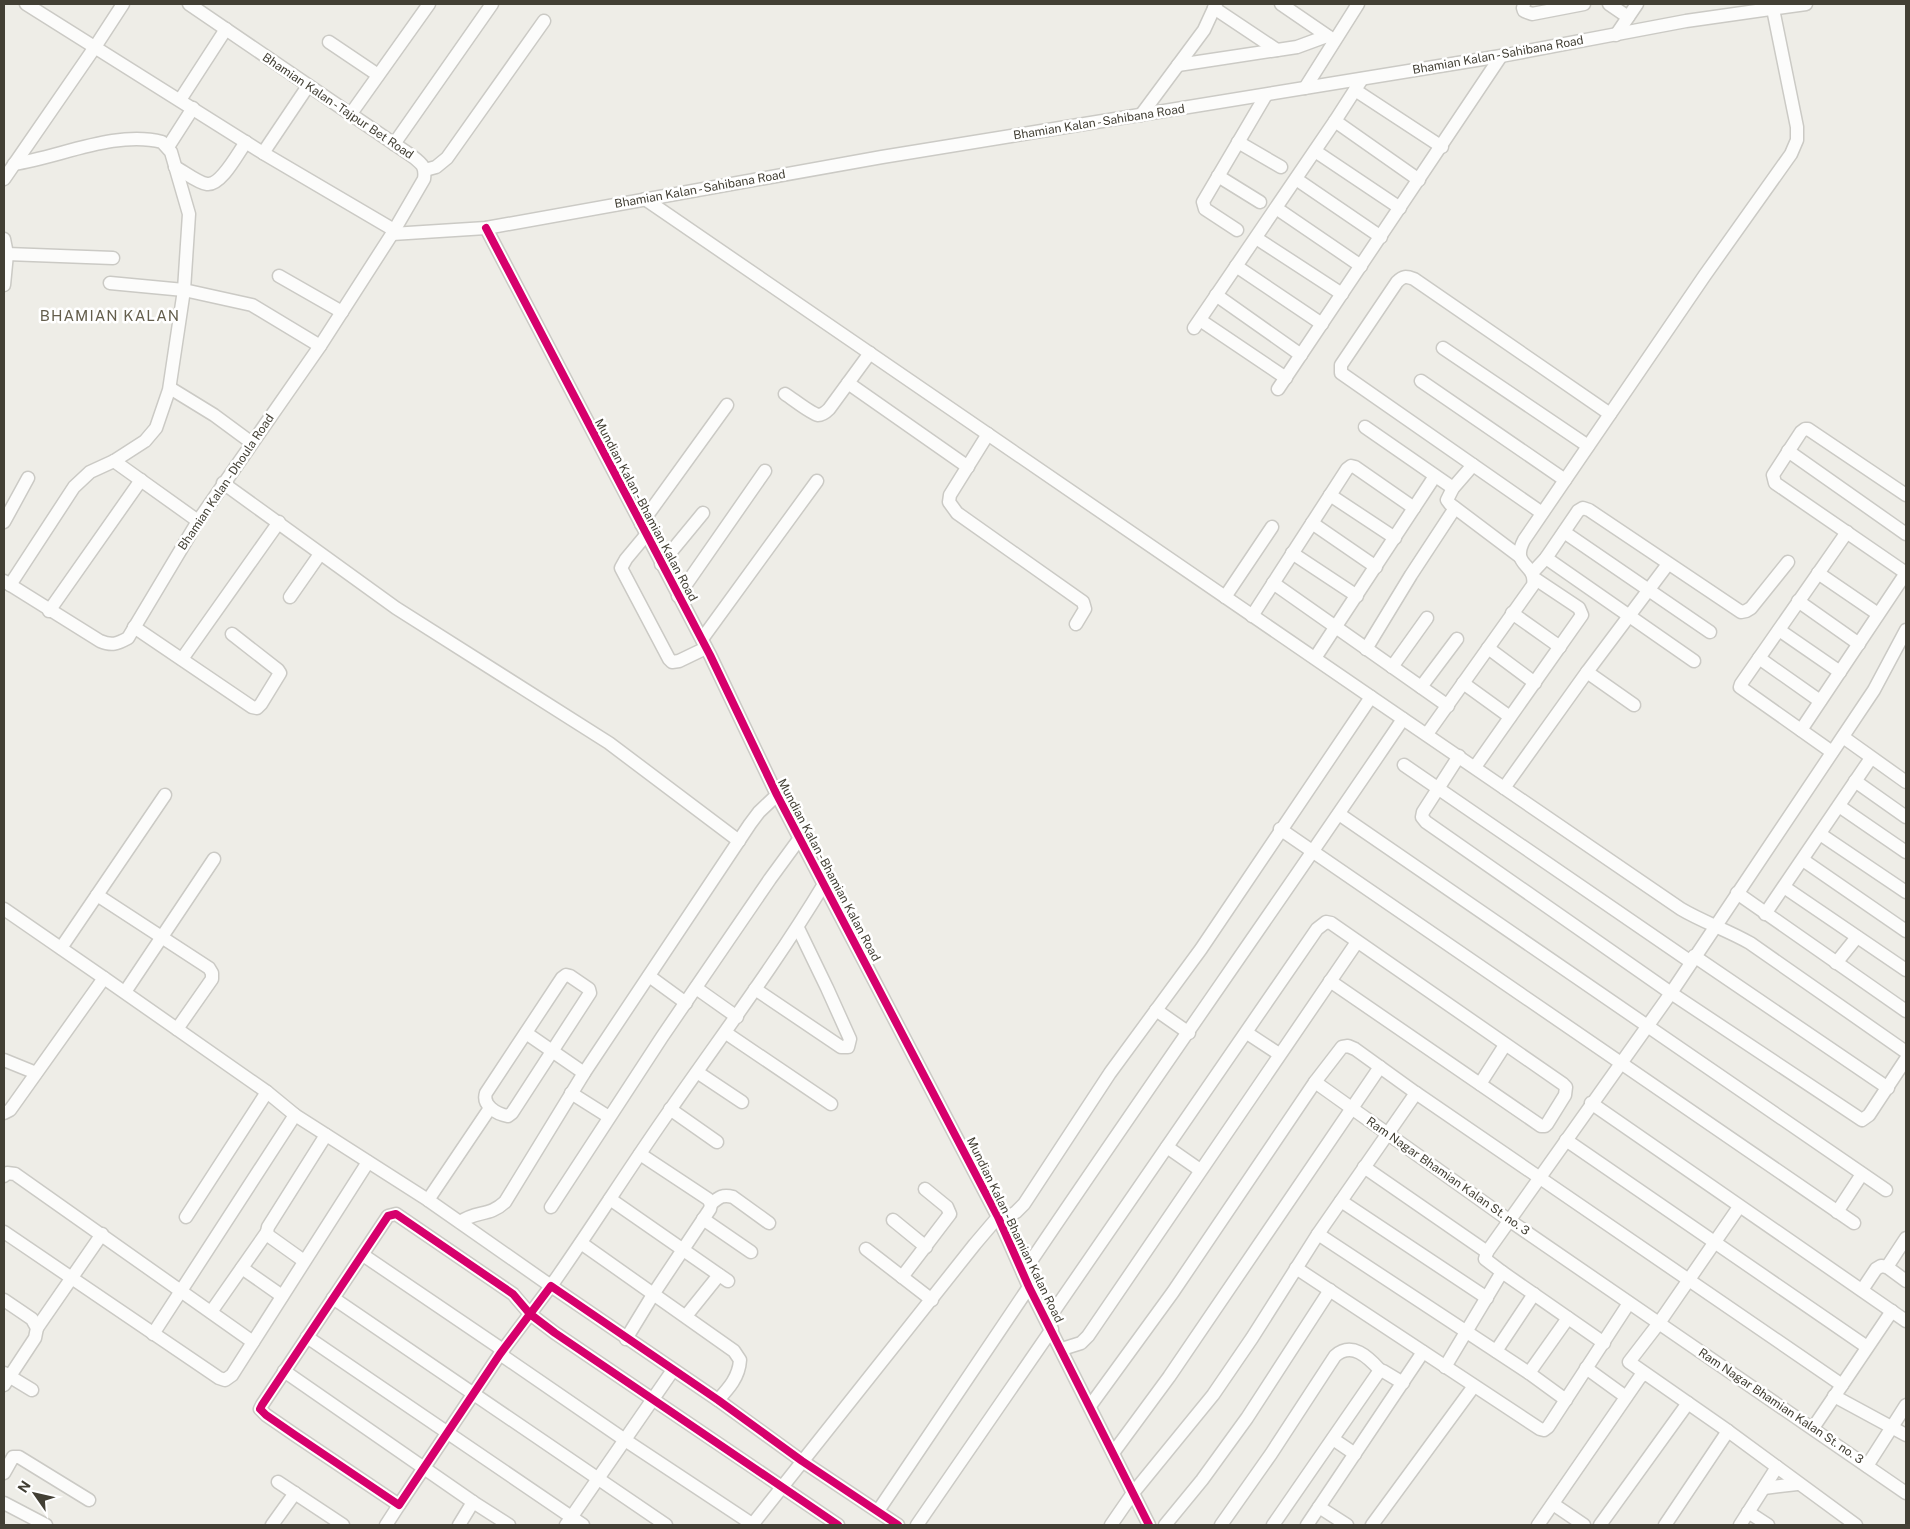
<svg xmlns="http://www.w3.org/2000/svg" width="1910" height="1529" viewBox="0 0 1910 1529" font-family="'Public Sans',sans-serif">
  <rect width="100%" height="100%" fill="#eeede7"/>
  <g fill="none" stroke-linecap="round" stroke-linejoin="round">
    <g stroke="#cbcac5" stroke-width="15">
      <g id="minor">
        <polyline points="26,4 263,153 394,230"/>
        <polyline points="1281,4 1332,39"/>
        <polyline points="1524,4 1523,8 1524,11 1532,14 1584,4"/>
        <polyline points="1609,4 1628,17"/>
        <polyline points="1214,8 1277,50"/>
        <polyline points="1616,35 1637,4"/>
        <polyline points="329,42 378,75"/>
        <polyline points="1178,65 1297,47 1327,36"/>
        <polyline points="1305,88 1358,4"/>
        <polyline points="1355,90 1442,147"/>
        <polyline points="180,100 226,29"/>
        <polyline points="350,115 429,4"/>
        <polyline points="1141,115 1204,30 1216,4"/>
        <polyline points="1335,121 1419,180"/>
        <polyline points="1238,142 1281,167"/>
        <polyline points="394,144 492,4"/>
        <polyline points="168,147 193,108"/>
        <polyline points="1315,151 1400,208"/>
        <polyline points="263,153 308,86"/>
        <path d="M 175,167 C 183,171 198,183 207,184 C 221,186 238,153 246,142"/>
        <polyline points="425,170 436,167 447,158 544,21"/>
        <polyline points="1218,176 1260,202"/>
        <polyline points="4,179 95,47 123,4"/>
        <polyline points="1296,179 1381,237"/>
        <polyline points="645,199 1371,697"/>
        <polyline points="1276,208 1361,266"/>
        <polyline points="486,228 710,655 777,795 998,1217 1029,1287 1149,1525"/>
        <polyline points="1237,230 1205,209 1203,202 1266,95"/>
        <polyline points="392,234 486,228 882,157 1501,56 1686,21 1806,4"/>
        <polyline points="1256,238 1342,294"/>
        <polyline points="4,239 7,254 4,285"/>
        <polyline points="7,254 113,258"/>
        <polyline points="1236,266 1322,324"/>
        <polyline points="279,276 342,312"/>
        <polyline points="110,283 184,290 252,305 320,346"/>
        <polyline points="1216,295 1301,355"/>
        <polyline points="1200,320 1286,378"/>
        <polyline points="1194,328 1335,121 1362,79"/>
        <polyline points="1443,348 1588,446"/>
        <polyline points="1421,381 1565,480"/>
        <polyline points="848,383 968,467"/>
        <polyline points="170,388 214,415 252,443"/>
        <polyline points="1278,389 1501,56"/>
        <path d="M 785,394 C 793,399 810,413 818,415 C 822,415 826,412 829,409 L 870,353"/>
        <polyline points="1365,427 1453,488"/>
        <polyline points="988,434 950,495 949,502 957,513 1083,602 1085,609 1076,624"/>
        <polyline points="1788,451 1906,534"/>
        <polyline points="114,461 198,521"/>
        <polyline points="1473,465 1453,488 1447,500 1450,504 1519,556"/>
        <polyline points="223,483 396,608 609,743 739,841"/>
        <polyline points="1330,495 1395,538"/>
        <polyline points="1906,495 1808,429 1805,429 1801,432 1773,475 1775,483 1906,573"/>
        <path d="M 1542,513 L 1341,373 L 1341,365 L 1397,282 C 1403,276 1406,276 1414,279 L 1610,414"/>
        <polyline points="4,522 28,478"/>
        <polyline points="1312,523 1376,567"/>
        <polyline points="641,524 727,405"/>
        <polyline points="1564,532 1710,632"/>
        <polyline points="646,535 626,559 621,568 669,659 672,662 679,661 706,648"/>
        <polyline points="1292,553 1357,596"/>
        <polyline points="1546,558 1694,661"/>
        <polyline points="661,564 703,513"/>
        <polyline points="1532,573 1546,558 1578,511 1583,508 1589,510 1741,612 1746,611 1751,608 1788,562"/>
        <polyline points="1818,573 1878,614"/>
        <path d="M 4,581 L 100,641 C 112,646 117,644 128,638 L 198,521 L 320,346 L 392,234 L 424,179 C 426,166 421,163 412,156 L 189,4"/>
        <polyline points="1273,583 1448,706"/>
        <path d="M 10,585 L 74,487 L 90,472 L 114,461 L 145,441 L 156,428 L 169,390 L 184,290 L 189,214 L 171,152 L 162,142 C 116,130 60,157 14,164"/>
        <polyline points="678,596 765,471"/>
        <polyline points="290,597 320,554"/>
        <polyline points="1225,597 1272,527"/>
        <polyline points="1798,601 1859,644"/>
        <polyline points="49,611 141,480"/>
        <polyline points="1512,613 1560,647"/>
        <polyline points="1252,616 1347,469 1351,466 1355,467 1414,508"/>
        <polyline points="134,627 252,707 257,708 261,704 280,673 278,670 232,634"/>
        <polyline points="1779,630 1840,672"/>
        <polyline points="702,639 817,481"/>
        <polyline points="1488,648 1535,683"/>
        <polyline points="1366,649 1411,575 1455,508"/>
        <polyline points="1315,658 1435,476"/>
        <polyline points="1759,658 1820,701"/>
        <polyline points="182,659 279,522"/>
        <polyline points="1392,667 1427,618"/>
        <polyline points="1587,672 1634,705"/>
        <polyline points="1463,683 1510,717"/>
        <polyline points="1421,687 1457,639"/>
        <polyline points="1801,730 1906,573"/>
        <path d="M 1427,734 L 1533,585 C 1537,563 1510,567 1524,540 L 1705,275 L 1791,154 L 1797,140 L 1797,127 L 1773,9 L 1776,4"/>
        <polyline points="1843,737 1906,782"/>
        <polyline points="1832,752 1740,687 1741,684 1847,532"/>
        <polyline points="1459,756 1423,812 1422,817 1426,822 1671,993 1862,1120 1869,1115 1906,1059"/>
        <polyline points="1404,765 1691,962"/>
        <polyline points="1475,767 1582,615 1579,608 1534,578"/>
        <polyline points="1855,781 1906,817"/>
        <polyline points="1504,788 1587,672 1668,564"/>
        <polyline points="1839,806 1906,852"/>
        <polyline points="1339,814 1886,1190"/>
        <polyline points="1280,829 1854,1223"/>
        <polyline points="1820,834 1906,892"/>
        <polyline points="1803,860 1906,931"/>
        <polyline points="1784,887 1906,970"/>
        <polyline points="1737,893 1906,1011"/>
        <polyline points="97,895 209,968 212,973 212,979 177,1029"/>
        <path d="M 4,909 L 104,978 L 267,1092 L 295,1115 L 428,1200 L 551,1286 C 592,1228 629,1168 670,1110 C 722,1035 777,962 824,884"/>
        <polyline points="1765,914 1871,758"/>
        <polyline points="61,948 165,795"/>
        <polyline points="1694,956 1888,1088"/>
        <polyline points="1836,963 1857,937"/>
        <path d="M 566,975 L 570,976 L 589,989 L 590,993 L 512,1113 L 508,1116 C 496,1114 482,1105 486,1093 L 562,978 Z"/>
        <polyline points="649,976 686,1003"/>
        <polyline points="696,988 737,1017"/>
        <polyline points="755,989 841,1047 848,1047 850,1039 827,988 798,928"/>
        <polyline points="125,992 214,859"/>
        <polyline points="1156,1010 1189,1033"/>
        <polyline points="526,1033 584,1073"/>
        <polyline points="726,1033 831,1104"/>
        <polyline points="1247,1033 1279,1054"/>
        <polyline points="4,1060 36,1073"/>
        <polyline points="697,1072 742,1102"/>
        <polyline points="1315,1082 1342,1047 1348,1046 1355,1049 1416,1093 1842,1385"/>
        <polyline points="1480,1084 1505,1045"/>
        <polyline points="571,1093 609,1117"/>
        <polyline points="1591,1103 1906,1321"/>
        <polyline points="670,1109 717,1142"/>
        <polyline points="4,1113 10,1110 104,978"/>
        <polyline points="1566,1140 1867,1347"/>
        <polyline points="1167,1147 1200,1170"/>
        <polyline points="1364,1167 1487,1252 1485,1259 1502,1272 1445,1367"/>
        <polyline points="4,1176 7,1173 15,1174 253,1342"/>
        <polyline points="610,1199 728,1281"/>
        <polyline points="428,1200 490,1108"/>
        <polyline points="1341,1201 1487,1298"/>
        <path d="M 711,1204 C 719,1197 723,1194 733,1197 L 769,1223"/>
        <polyline points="551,1207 662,1037 770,879 800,838"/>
        <polyline points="1739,1207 1659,1323 1629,1362 1728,1431 1856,1525"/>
        <polyline points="1837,1212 1862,1174"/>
        <polyline points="186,1217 267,1092"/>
        <polyline points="703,1219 751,1252"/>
        <polyline points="893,1220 926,1247"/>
        <path d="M 460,1222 C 477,1210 489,1217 505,1202 L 584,1073 L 750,824 L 759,812 L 777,795"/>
        <path d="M 1000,1222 L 1016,1212 L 1024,1204 L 1110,1073 L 1201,949 L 1371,697 L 1681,909 C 1703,922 1727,930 1750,943 L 1906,1052"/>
        <polyline points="4,1232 219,1378 225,1380 232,1375 368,1162"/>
        <polyline points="1318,1234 1529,1373 1566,1400"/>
        <path d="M 581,1243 L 734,1351 L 740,1360 C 739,1377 729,1388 718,1400"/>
        <polyline points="866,1249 932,1300"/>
        <polyline points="1487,1252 1671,993 1874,690 1906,630"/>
        <polyline points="363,1255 503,1350"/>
        <polyline points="304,1261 269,1236 267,1232 268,1227 326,1135"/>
        <polyline points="1887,1267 1906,1238"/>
        <polyline points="242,1268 282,1296"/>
        <polyline points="1296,1268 1540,1429 1544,1430 1548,1427 1629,1303"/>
        <polyline points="1502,1272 1604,1343"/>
        <path d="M 1023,1273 C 1148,1087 1278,904 1403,719"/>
        <polyline points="902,1277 950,1214 947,1207 925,1189"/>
        <polyline points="1862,1290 1876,1269 1881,1266 1887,1267 1906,1281"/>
        <polyline points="333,1298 666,1525"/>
        <polyline points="4,1300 32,1319 37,1328 35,1338 4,1385"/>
        <polyline points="211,1312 267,1232"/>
        <polyline points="686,1316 719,1275"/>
        <polyline points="1047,1321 1317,929 1326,922 1331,923 1563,1084 1566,1087 1565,1095 1547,1124 1545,1126 1541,1126 1330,981"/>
        <polyline points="37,1328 102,1234"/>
        <polyline points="153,1334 295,1115"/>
        <polyline points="307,1337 583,1525"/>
        <polyline points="626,1339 654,1293 710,1209 711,1204 708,1199 640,1154"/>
        <polyline points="1062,1349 1081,1343 1088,1336 1357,942"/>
        <polyline points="1496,1351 1534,1294"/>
        <polyline points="500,1354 625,1440 752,1524"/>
        <polyline points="1586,1368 1626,1397"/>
        <polyline points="284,1371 473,1502 509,1525"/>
        <polyline points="4,1373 32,1390"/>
        <polyline points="1529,1373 1568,1318"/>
        <polyline points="1834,1396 1906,1435"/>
        <polyline points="1090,1406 1173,1292 1315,1082 1503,1216 1906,1493"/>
        <polyline points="1813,1428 1892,1311"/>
        <polyline points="1333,1439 1355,1454"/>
        <polyline points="1113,1453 1169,1377 1380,1067"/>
        <polyline points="1867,1466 1906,1405"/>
        <polyline points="4,1473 13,1457 19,1457 89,1500"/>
        <polyline points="278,1482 343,1525"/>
        <polyline points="1764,1488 1797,1484"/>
        <polyline points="4,1503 46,1525"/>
        <polyline points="1553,1504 1584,1525"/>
        <polyline points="1319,1507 1347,1525"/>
        <polyline points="878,1511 1029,1287"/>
        <polyline points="1748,1512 1768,1525"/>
        <polyline points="272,1525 295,1493"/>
        <polyline points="386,1525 399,1505"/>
        <polyline points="459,1525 473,1502"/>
        <polyline points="566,1525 673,1370"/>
        <polyline points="752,1525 975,1244 998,1217"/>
        <polyline points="838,1525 555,1333 530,1314 513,1294 396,1214 388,1216 262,1405 260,1409 266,1415 295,1435 399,1505 500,1354 551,1286 718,1400 802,1461 898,1525"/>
        <polyline points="917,1525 1052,1329"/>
        <polyline points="1111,1525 1133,1493 1213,1395 1252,1338 1318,1234 1416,1093"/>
        <polyline points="1165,1525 1202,1480 1247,1418 1330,1290"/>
        <path d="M 1221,1525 L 1271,1454 L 1335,1356 C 1352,1341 1368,1357 1380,1370"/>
        <polyline points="1273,1525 1378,1373 1380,1370 1383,1371 1403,1383"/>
        <polyline points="1307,1525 1423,1352"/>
        <polyline points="1372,1525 1474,1386"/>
        <polyline points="1538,1525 1640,1377 1645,1374"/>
        <polyline points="1600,1525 1688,1403"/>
        <polyline points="1665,1525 1728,1431"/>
        <polyline points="1740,1525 1777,1467"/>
      </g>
    </g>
    <use href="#minor" stroke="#fcfcfb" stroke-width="12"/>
    <g stroke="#fff" stroke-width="11">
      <g id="cycleway">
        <polyline points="486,228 710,655 777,795 998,1217 1029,1287 1149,1525"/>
        <polyline points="838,1525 555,1333 530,1314 513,1294 396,1214 388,1216 262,1405 260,1409 266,1415 295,1435 399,1505 500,1354 551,1286 718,1400 802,1461 898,1525"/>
      </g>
    </g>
    <use href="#cycleway" stroke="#d6006c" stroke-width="8"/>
  </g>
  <g text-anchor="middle" stroke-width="5" stroke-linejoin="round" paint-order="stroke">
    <g font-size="12" fill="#423f34" stroke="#fff">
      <text transform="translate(1498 55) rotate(-10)" y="4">Bhamian Kalan - Sahibana Road</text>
      <text transform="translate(338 106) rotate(34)" y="4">Bhamian Kalan - Tajpur Bet Road</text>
      <text transform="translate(1099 122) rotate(-9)" y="4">Bhamian Kalan - Sahibana Road</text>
      <text transform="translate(700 189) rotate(-10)" y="4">Bhamian Kalan - Sahibana Road</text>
      <text transform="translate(226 482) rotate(-56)" y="4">Bhamian Kalan - Dhoula Road</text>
      <text transform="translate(646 510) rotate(62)" y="4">Mundian Kalan - Bhamian Kalan Road</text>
      <text transform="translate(829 870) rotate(62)" y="4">Mundian Kalan - Bhamian Kalan Road</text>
      <text transform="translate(1448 1176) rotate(35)" y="4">Ram Nagar Bhamian Kalan St. no. 3</text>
      <text transform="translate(1015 1230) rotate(64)" y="4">Mundian Kalan - Bhamian Kalan Road</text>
      <text transform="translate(1781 1406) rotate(34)" y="4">Ram Nagar Bhamian Kalan St. no. 3</text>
    </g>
    <g font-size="15" letter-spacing="1" fill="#645e4c" stroke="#fff">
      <text x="110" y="321">BHAMIAN KALAN</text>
    </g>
  </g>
  <rect width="1910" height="1529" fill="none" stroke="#423f34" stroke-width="10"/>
  <g transform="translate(35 1494) rotate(304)" stroke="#ffffff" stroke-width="4" paint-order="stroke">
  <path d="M0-4L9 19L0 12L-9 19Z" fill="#423f34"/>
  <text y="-8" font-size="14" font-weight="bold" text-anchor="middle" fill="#423f34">N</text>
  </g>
</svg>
